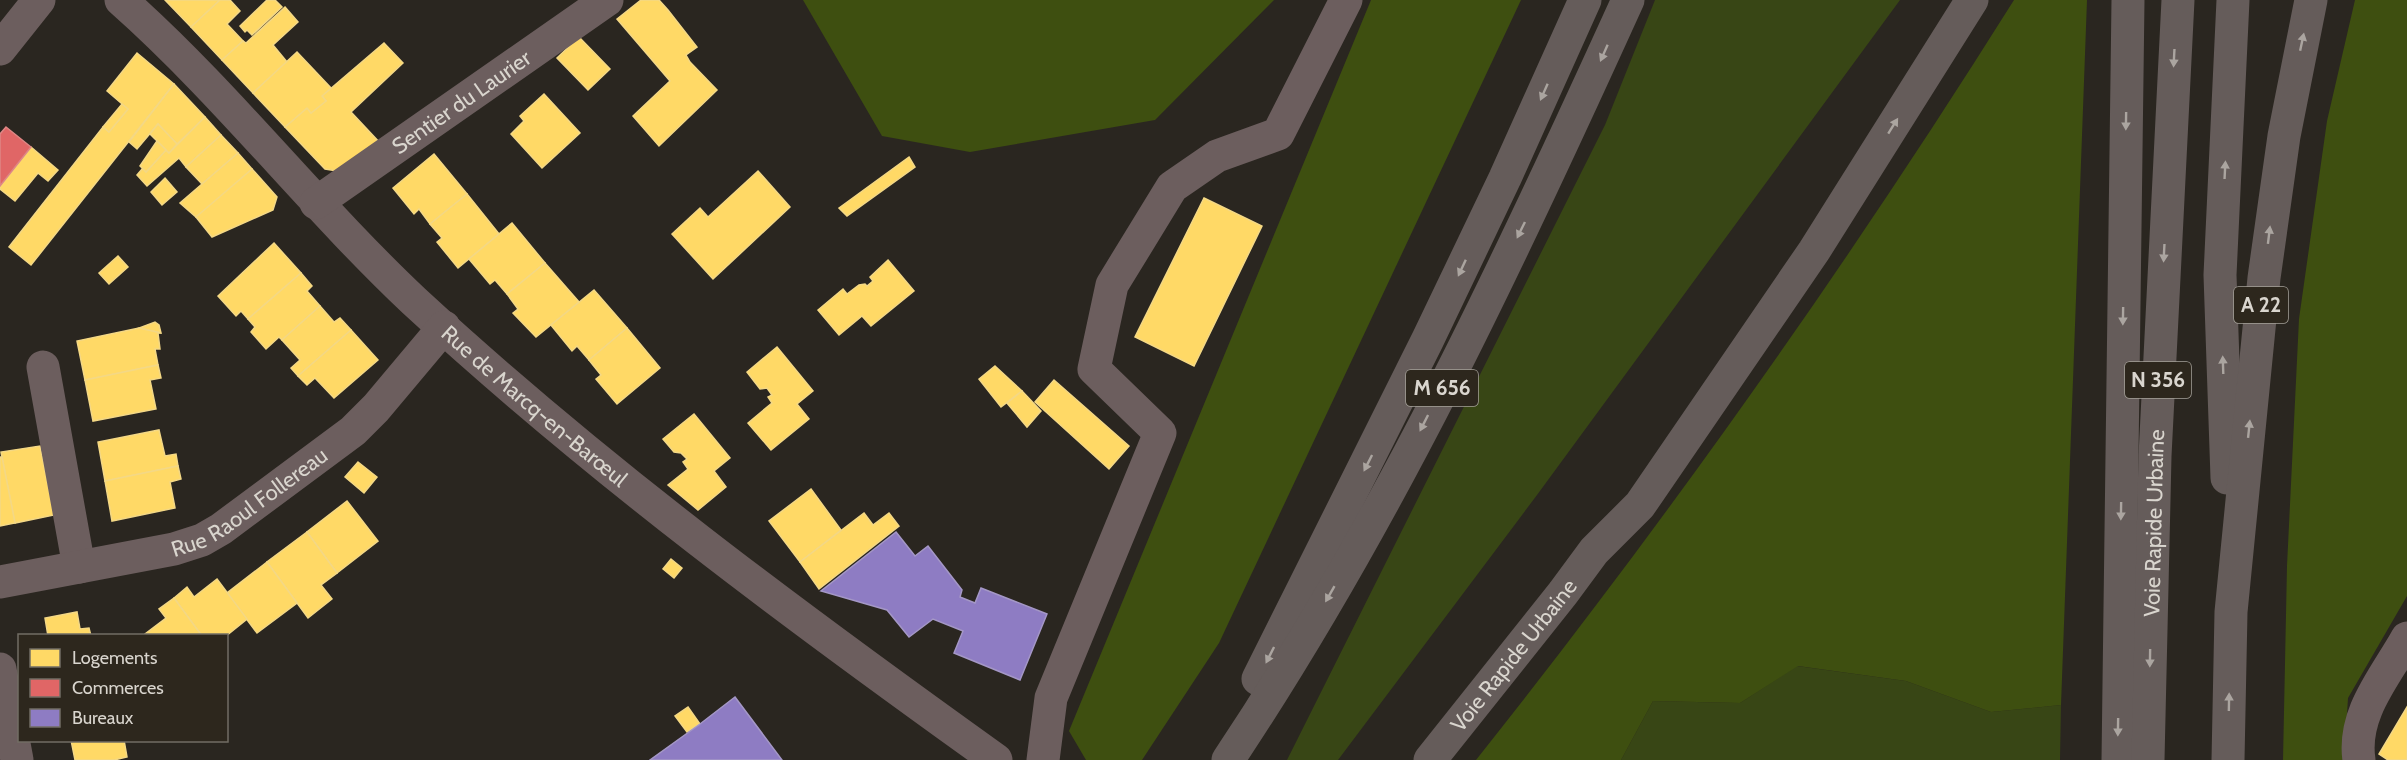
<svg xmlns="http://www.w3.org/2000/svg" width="2407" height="760" viewBox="0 0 2407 760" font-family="Cabin,sans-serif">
  <rect width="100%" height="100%" fill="#2a2620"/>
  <g fill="#384615">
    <polygon points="1655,0 1900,0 1537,495 1338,760 1287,760 1605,125"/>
    <polygon points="1797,666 1906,681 1991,712 2061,705 2060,760 1621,760 1653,701 1740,703"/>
  </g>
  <g fill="#3e4f10">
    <polygon points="803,0 1274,0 1155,120 970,152 882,136"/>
    <polygon points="1371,0 1521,0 1219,643 1142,760 1086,760 1069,731"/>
    <path d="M 2014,0 L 2087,0 L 2061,705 L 1991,712 L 1906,681 L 1798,666 L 1740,703 L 1653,701 L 1621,760 L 1476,760 C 1669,517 1849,263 2014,0 Z"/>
    <polygon points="2355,0 2407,0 2407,596 2348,698 2344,760 2283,760 2287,566 2299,319 2327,121"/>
  </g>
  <g fill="#ffd966" stroke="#f4d885" stroke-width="1.5">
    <polygon points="165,0 220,0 191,27"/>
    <polygon points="220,0 230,0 240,11 227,24 243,41 222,60 191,27"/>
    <polygon points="267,0 275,0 282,7 252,35 247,30 245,32 240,26"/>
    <polygon points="641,0 659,0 668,10 697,47 686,55 690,62 717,90 659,146 633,116 670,81 617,19"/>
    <polygon points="285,7 298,22 273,45 287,62 253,93 222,60 243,41 246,43"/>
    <polygon points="579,37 610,69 588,90 557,58"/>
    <polygon points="384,43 403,63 351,112 379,142 337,171 325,169 285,127 307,108 311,113 326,101 322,96"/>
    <polygon points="297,52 331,88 322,96 326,101 311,113 307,108 285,127 253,93"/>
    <polygon points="137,53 174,84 31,265 9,247 103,127 109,132 128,109 107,91"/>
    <polygon points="174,84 205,117 177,144 158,124 137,149 129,142"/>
    <polygon points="544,94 580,133 542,168 511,134 524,121 520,116"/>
    <polygon points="122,104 128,109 109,132 103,127"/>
    <polygon points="205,117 221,135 186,167 179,158 147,186 137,175 143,168 146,172 166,150 169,153"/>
    <polygon points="158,124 177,144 169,153 150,134"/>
    <polygon points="221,135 238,153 202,184 186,167"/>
    <polygon points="157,141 166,150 146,172 140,166"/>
    <polygon points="31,147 58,170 48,181 38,173 15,201 0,189 0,186"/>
    <polygon points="238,153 252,169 218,200 196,217 180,203"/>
    <polygon points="434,154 467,194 430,224 419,209 414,214 393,188"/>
    <polygon points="909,157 915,167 847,216 839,208"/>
    <polygon points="252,169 277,197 273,210 212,237 196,217"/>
    <polygon points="758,171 790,207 713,279 672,234 700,208 708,217"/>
    <polygon points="165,178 177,192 162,205 151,192"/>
    <polygon points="467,194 499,234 458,268 437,242 442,238 430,224"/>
    <polygon points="1204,198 1262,226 1194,366 1135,337"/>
    <polygon points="512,223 545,263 507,294 495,280 490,284 469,259"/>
    <polygon points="274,243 301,273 248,319 241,311 236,316 218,296"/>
    <polygon points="118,256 128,267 109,284 99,273"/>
    <polygon points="888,260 914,291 871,326 862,316 839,335 818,310 843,289 847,294 859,285 865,284 867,286 873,281 870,277"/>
    <polygon points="545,263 579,302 536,337 513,313 518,309 507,294"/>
    <polygon points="301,273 312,286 307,291 320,306 282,340 279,337 266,349 251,332 255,327 248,319"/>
    <polygon points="594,290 627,328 589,360 577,346 572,351 551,325"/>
    <polygon points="320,306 334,322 340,318 351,330 298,376 291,368 300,360 282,340"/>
    <polygon points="155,322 159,325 161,333 139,328"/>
    <polygon points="139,328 161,333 158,333 160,349 155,349 158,365 85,380 77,341"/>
    <polygon points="627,328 660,368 617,404 596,379 601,375 589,360"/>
    <polygon points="351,330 378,360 334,398 315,378 307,385 298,376"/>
    <polygon points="777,347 813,391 797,404 809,419 771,450 748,423 772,403 768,397 772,395 767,388 760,389 747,372"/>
    <polygon points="158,365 161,378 150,380 156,409 93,421 85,380"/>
    <polygon points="995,366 1022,391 1001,407 979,379"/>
    <polygon points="1054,380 1129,446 1109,469 1035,402"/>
    <polygon points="1022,391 1041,411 1027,427 1007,403"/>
    <polygon points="694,414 730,458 714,471 726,487 698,510 668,485 688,469 683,462 687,459 681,453 674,452 663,439"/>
    <polygon points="159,430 165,456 176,454 178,466 105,481 98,442"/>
    <polygon points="40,446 54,515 15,523 1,452"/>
    <polygon points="0,457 2,457 15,523 0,526"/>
    <polygon points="358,462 377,477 364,493 345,477"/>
    <polygon points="178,466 181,479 170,482 175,508 112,521 105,481"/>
    <polygon points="811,489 841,530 800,562 769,521"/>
    <polygon points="347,501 378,541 337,573 307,532"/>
    <polygon points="864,513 873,525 889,513 899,526 819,589 800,562"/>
    <polygon points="307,532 337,573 321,585 332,599 308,618 267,562"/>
    <polygon points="671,559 682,568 674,578 663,569"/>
    <polygon points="267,562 297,603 257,633 227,593"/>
    <polygon points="217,579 247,619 226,636 202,636 174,598 187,587 194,597"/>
    <polygon points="174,598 202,636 146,636 145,634 166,618 159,609"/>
    <polygon points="77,612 80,629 89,628 91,636 48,636 45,618"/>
    <polygon points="688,707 700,724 687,732 675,716"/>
    <polygon points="2407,707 2407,760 2388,760 2379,754"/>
    <polygon points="71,740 124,740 127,757 114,760 75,760"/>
  </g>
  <polygon fill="#e06666" stroke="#de8785" stroke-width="1.5" points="6,127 31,147 0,186 0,134"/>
  <g fill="#8e7cc3" stroke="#a497c6" stroke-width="1.5">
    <polygon points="896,532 915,556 928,546 962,590 960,597 975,603 981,588 1047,614 1020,680 954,653 963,631 933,619 909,637 887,610 821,591"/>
    <polygon points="735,697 782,760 650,760 700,724"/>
  </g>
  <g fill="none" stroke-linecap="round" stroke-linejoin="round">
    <g stroke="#6c5e5e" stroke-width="33">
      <path id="s1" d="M 121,0 C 226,93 312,205 414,301 C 596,469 795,616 996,760"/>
      <polyline points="0,49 39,0"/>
      <path id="s2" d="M 316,203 L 607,0"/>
      <polyline points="43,367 79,567"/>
      <path id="s3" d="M 0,582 L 174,549 L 202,540 L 221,529 L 353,431 L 376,408 L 444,327"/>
      <polyline points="0,669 17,760"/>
      <polyline points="1043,760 1051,698 1160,433 1094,369 1112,285 1172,187 1217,156 1278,134 1346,0"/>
      <path d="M 2359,760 C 2352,713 2386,676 2407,638"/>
    </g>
    <g stroke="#655c5a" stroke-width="33">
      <polyline points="2227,478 2220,275 2233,0"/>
      <polyline points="1258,679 1428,339 1505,178 1585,0"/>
      <path d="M 1228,760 C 1387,522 1510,260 1628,0"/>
      <path id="s4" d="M 1430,760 L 1563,593 L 1594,551 L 1640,505 L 1814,251 L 1972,0"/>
      <polyline points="2118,760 2128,0"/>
      <path id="s5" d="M 2148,760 L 2155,456 L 2178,0"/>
      <polyline points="2228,760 2231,612 2264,278 2284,136 2311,0"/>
    </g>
  </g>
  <defs><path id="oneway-solid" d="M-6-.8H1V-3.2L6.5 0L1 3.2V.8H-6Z" transform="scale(1.5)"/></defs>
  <g fill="#aba5a0">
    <use href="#oneway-solid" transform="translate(2302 42) rotate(-78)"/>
    <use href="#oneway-solid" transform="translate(1604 53) rotate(114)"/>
    <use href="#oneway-solid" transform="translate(2174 58) rotate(93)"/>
    <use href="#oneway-solid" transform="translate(1544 92) rotate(114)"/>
    <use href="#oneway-solid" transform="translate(2126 121) rotate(91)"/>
    <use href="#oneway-solid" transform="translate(1893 126) rotate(-58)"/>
    <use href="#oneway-solid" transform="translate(2225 170) rotate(-87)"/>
    <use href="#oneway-solid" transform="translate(1521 230) rotate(116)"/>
    <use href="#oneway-solid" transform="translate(2269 235) rotate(-83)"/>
    <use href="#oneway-solid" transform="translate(2164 253) rotate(93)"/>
    <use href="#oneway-solid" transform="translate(1462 268) rotate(115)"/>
    <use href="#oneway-solid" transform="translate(2123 316) rotate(91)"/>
    <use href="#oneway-solid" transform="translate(2223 365) rotate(-92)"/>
    <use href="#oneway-solid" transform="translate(1424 423) rotate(117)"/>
    <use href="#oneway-solid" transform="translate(2249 429) rotate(-84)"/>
    <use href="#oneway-solid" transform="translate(1368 463) rotate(117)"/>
    <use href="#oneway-solid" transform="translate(2121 511) rotate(91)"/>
    <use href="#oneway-solid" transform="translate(1330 594) rotate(120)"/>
    <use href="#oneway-solid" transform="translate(1270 655) rotate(117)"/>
    <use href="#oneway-solid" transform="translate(2150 658) rotate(91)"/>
    <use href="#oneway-solid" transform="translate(2229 702) rotate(-89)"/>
    <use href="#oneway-solid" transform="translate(2118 727) rotate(91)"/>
  </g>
  <g text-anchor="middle" stroke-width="6" stroke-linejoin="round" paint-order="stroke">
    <g fill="#2d271d" stroke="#a5a199" stroke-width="1.5">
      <rect x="2234" y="287" width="54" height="36" rx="4.5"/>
      <rect x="2125" y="362" width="66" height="36" rx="4.5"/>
      <rect x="1406" y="370" width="72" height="36" rx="4.5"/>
    </g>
    <g font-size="21" font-weight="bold" fill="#d9d5ce">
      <text x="2261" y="312">A 22</text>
      <text x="2158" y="387">N 356</text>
      <text x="1442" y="395">M 656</text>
    </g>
    <g font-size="22" fill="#d9d5ce" stroke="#2d271d">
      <text dy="8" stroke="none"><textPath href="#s2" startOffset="177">Sentier du Laurier</textPath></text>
      <text dy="8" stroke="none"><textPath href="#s1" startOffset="580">Rue de Marcq-en-Barœul</textPath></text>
      <text dy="8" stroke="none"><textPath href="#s3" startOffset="266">Rue Raoul Follereau</textPath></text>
      <text dy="8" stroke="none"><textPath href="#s5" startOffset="237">Voie Rapide Urbaine</textPath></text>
      <text dy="8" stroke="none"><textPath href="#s4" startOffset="134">Voie Rapide Urbaine</textPath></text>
    </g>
  </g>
  <rect x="18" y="634" width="210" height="108" fill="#2d271d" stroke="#726d64" stroke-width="1.5"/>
  <rect x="30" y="649" width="30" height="18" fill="#ffd966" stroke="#726d64" stroke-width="1.5"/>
  <text x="72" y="664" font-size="18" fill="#d9d5ce">Logements</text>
  <rect x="30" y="679" width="30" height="18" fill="#e06666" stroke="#726d64" stroke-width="1.5"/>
  <text x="72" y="694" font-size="18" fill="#d9d5ce">Commerces</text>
  <rect x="30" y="709" width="30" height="18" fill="#8e7cc3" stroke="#726d64" stroke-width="1.5"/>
  <text x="72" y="724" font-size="18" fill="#d9d5ce">Bureaux</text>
</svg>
